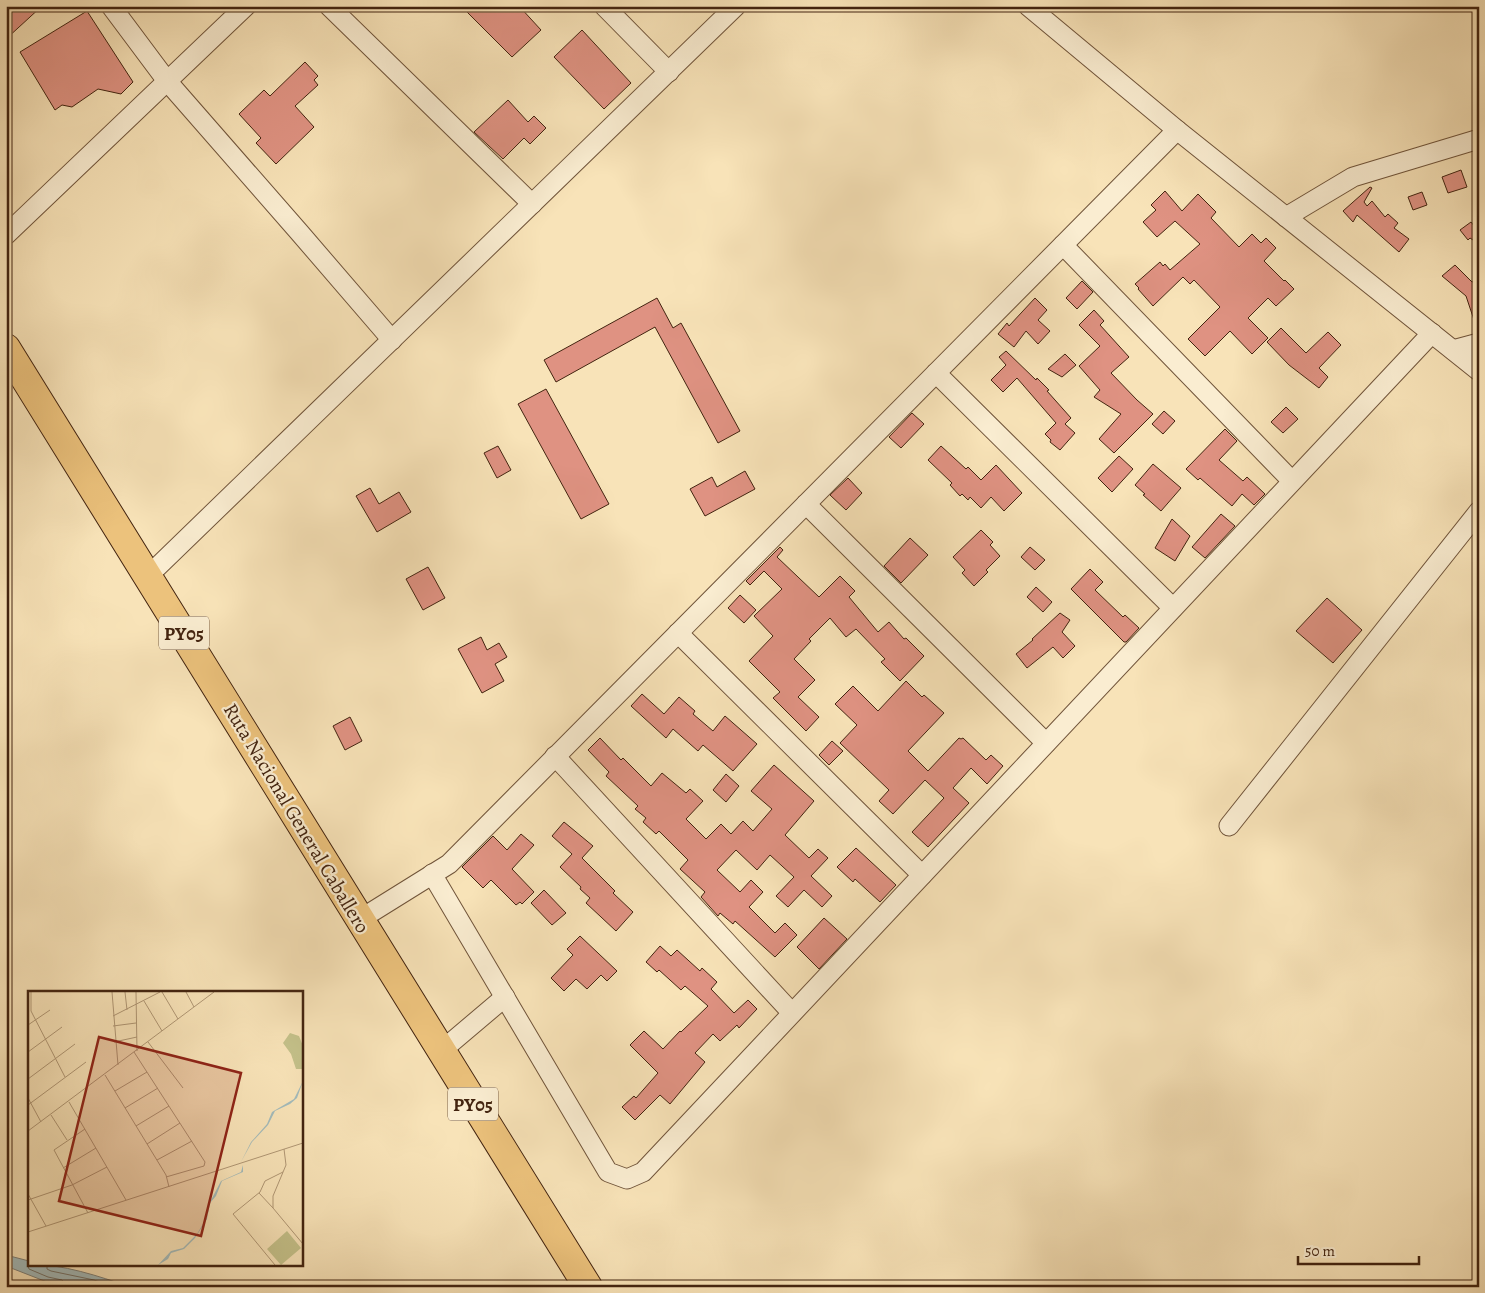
<svg xmlns="http://www.w3.org/2000/svg" width="1485" height="1293" viewBox="0 0 1485 1293" font-family="Alegreya,serif">
  <rect width="100%" height="100%" fill="#f8e3b8"/>
  <filter id="stains"><feTurbulence type="fractalNoise" baseFrequency=".004" numOctaves="4"/><feColorMatrix values="0 0 0 0 .2 0 0 0 0 .09 0 0 0 0 .02 0 0 0 .5 -.17"/></filter>
  <radialGradient id="worn" r=".72"><stop offset=".6" stop-color="#630" stop-opacity="0"/><stop offset="1" stop-color="#630" stop-opacity=".3"/></radialGradient>
  <path fill="#a3bbbb" stroke="#7d7f77" d="M 6,1255 L 29,1261 L 29,1264 C 62,1264 99,1276 130,1287 L 74,1287 L 47,1282 L 6,1266 Z"/>
  <g fill="none" stroke-linecap="round" stroke-linejoin="round">
    <g stroke="#737066" stroke-width="1">
      <polyline points="31,1264 28,1266 29,1269 48,1277 62,1280 65,1283 66,1287"/>
      <polyline points="47,1264 47,1269 51,1271 94,1280 114,1287"/>
    </g>
  </g>
  <g fill="#df9282" stroke="#432410">
    <polygon points="6,6 42,6 6,39"/>
    <polygon points="461,6 519,6 541,30 512,57"/>
    <polygon points="87,11 133,82 121,94 98,89 72,107 62,105 55,110 20,52"/>
    <polygon points="582,30 631,83 604,109 554,57"/>
    <polygon points="305,62 318,76 314,80 318,85 295,106 314,127 276,164 256,143 261,138 239,114 264,90 270,96"/>
    <polygon points="508,100 528,122 534,116 546,128 530,144 524,138 503,159 474,132"/>
    <polygon points="1461,170 1467,187 1448,193 1442,177"/>
    <polygon points="1370,187 1372,188 1364,202 1367,206 1372,201 1385,217 1388,214 1398,223 1394,228 1409,239 1399,252 1357,215 1353,222 1343,211"/>
    <polygon points="1165,191 1182,211 1198,194 1216,212 1211,218 1239,247 1252,234 1261,243 1266,238 1276,248 1264,261 1284,281 1285,280 1294,289 1276,306 1268,298 1248,318 1268,338 1252,354 1230,331 1205,356 1188,339 1220,307 1194,280 1190,284 1183,277 1153,306 1138,289 1139,288 1135,284 1160,262 1163,266 1165,264 1170,270 1200,244 1175,221 1157,237 1143,222 1156,210 1151,205"/>
    <polygon points="1422,192 1427,205 1413,210 1408,197"/>
    <polygon points="1471,222 1479,232 1479,244 1470,238 1468,240 1460,230"/>
    <polygon points="1455,265 1472,282 1479,280 1479,326 1476,326 1466,296 1442,276"/>
    <polygon points="1082,281 1093,292 1077,309 1066,298"/>
    <polygon points="657,298 673,328 681,323 740,431 718,443 655,327 556,382 544,360"/>
    <polygon points="1035,298 1047,310 1038,320 1050,331 1038,344 1026,331 1014,347 998,334 1007,323 1009,326"/>
    <polygon points="1094,310 1104,321 1100,325 1129,357 1111,373 1137,400 1153,414 1114,453 1099,439 1121,414 1094,397 1100,390 1079,366 1100,346 1079,325"/>
    <polygon points="1281,328 1306,353 1328,332 1341,345 1319,368 1328,377 1319,388 1289,365 1267,342"/>
    <polygon points="1006,351 1036,380 1037,378 1049,390 1047,391 1071,418 1065,424 1075,433 1060,450 1050,442 1051,440 1045,434 1056,423 1017,378 1003,392 991,380 1006,365 999,357"/>
    <polygon points="1065,354 1076,365 1062,377 1048,369"/>
    <polygon points="546,389 609,504 581,519 518,404"/>
    <polygon points="1286,407 1298,419 1283,433 1271,422"/>
    <polygon points="1164,411 1175,421 1163,434 1152,424"/>
    <polygon points="912,413 924,424 901,448 889,437"/>
    <polygon points="1225,429 1237,441 1219,460 1243,481 1247,477 1265,494 1254,505 1242,494 1232,506 1200,478 1198,480 1186,469"/>
    <polygon points="498,446 511,470 497,478 484,453"/>
    <polygon points="941,446 966,469 968,467 981,480 996,465 1022,493 1004,511 991,497 981,508 970,497 968,500 962,494 960,496 950,485 952,483 928,460"/>
    <polygon points="1119,456 1133,469 1112,492 1098,478"/>
    <polygon points="1153,464 1181,488 1161,511 1143,495 1145,494 1135,485"/>
    <polygon points="745,471 755,489 705,516 690,489 712,477 717,487"/>
    <polygon points="848,478 862,493 846,510 830,495"/>
    <polygon points="370,488 379,504 399,492 411,512 377,532 356,496"/>
    <polygon points="1221,514 1235,526 1205,558 1192,547"/>
    <polygon points="1172,519 1190,536 1175,561 1155,548"/>
    <polygon points="981,530 993,542 990,545 1000,556 986,570 988,572 974,586 962,573 965,570 953,557"/>
    <polygon points="910,538 928,555 901,583 884,566"/>
    <polygon points="780,547 783,550 777,557 819,597 840,576 855,591 849,597 878,632 889,622 904,639 906,638 924,656 900,681 881,662 885,659 856,629 846,637 830,618 809,639 811,641 794,659 815,680 798,697 819,717 806,731 773,698 780,692 749,661 773,636 754,616 782,589 764,571 750,585 746,581"/>
    <polygon points="1030,547 1045,560 1035,570 1021,557"/>
    <polygon points="428,567 445,598 423,610 406,579"/>
    <polygon points="1090,569 1103,582 1095,590 1123,617 1125,615 1139,628 1126,642 1124,642 1071,589"/>
    <polygon points="1036,587 1052,602 1043,612 1027,597"/>
    <polygon points="740,595 756,610 744,623 728,608"/>
    <polygon points="1327,598 1362,630 1333,663 1296,631"/>
    <polygon points="1060,613 1070,620 1062,632 1075,646 1063,658 1053,647 1027,668 1016,654 1033,640 1032,639"/>
    <polygon points="481,637 487,650 499,643 507,657 495,664 504,681 482,693 458,649"/>
    <polygon points="906,681 922,697 924,695 944,713 908,751 928,771 959,738 961,739 963,738 986,760 991,755 1003,766 987,784 971,768 953,788 969,803 928,847 912,832 944,798 925,780 893,814 879,801 889,790 840,743 857,725 835,704 853,686 878,711"/>
    <polygon points="642,694 664,714 679,697 695,711 693,714 713,731 725,716 757,744 733,771 703,745 698,751 673,729 666,738 631,706"/>
    <polygon points="350,717 362,741 345,750 333,726"/>
    <polygon points="600,738 621,760 623,758 651,786 662,773 686,793 690,789 703,801 686,819 706,839 721,824 731,834 743,821 753,831 772,809 751,791 774,765 814,801 785,835 809,858 818,849 828,858 811,876 832,896 822,907 804,890 788,907 776,896 794,877 770,855 757,870 736,850 717,870 740,892 751,880 763,892 749,907 775,933 785,923 797,935 775,957 735,921 733,924 720,913 718,916 701,897 705,892 680,869 688,860 659,831 656,834 643,822 646,818 635,809 638,806 606,776 609,772 588,750"/>
    <polygon points="832,741 843,751 829,765 819,755"/>
    <polygon points="726,774 739,786 726,802 713,790"/>
    <polygon points="564,822 593,846 582,858 615,891 613,893 633,912 616,931 586,903 590,898 580,889 581,887 560,867 572,854 552,836"/>
    <polygon points="521,834 534,845 512,869 534,892 522,904 520,902 516,905 491,880 483,888 462,867 493,836 507,850"/>
    <polygon points="856,848 896,885 880,902 855,879 853,882 837,867"/>
    <polygon points="544,890 566,913 552,925 531,903"/>
    <polygon points="824,918 847,939 819,969 797,947"/>
    <polygon points="580,936 617,971 607,981 601,975 587,989 576,979 564,991 551,978 573,955 567,949"/>
    <polygon points="660,946 671,956 677,950 700,971 702,968 717,982 711,989 734,1013 748,1000 757,1009 739,1028 737,1025 720,1041 713,1034 695,1053 705,1062 670,1104 660,1095 635,1120 622,1107 634,1096 636,1098 658,1073 630,1045 644,1031 663,1049 680,1031 681,1032 708,1006 685,986 681,990 659,970 657,972 646,962"/>
  </g>
  <g fill="none" stroke-linecap="round" stroke-linejoin="round">
    <g stroke="#70543a" stroke-width="21">
      <g id="street">
        <polyline points="111,6 167,81 299,232 392,340"/>
        <polyline points="329,6 532,204"/>
        <polyline points="604,6 669,72"/>
        <polyline points="1028,6 1177,130 1479,371"/>
        <polyline points="1286,217 1353,177 1479,139"/>
        <polyline points="6,235 246,6"/>
        <polyline points="1063,245 1292,481"/>
        <polyline points="1453,350 1479,343"/>
        <polyline points="936,373 1173,608"/>
        <polyline points="806,504 1046,743"/>
        <polyline points="149,575 736,6"/>
        <polyline points="678,633 922,875"/>
        <polyline points="555,756 792,1013"/>
        <polyline points="1229,826 1479,511"/>
        <polyline points="432,874 608,1172 627,1179 643,1172 1432,333"/>
        <polyline points="359,920 449,864 1177,130"/>
        <polyline points="440,1052 505,997"/>
      </g>
    </g>
    <g stroke="#432410" stroke-width="30">
      <path id="highway" d="M 6,348 C 202,660 392,975 588,1287"/>
    </g>
    <use href="#street" stroke="#faedd1" stroke-width="19"/>
    <use href="#highway" stroke="#ecc27c" stroke-width="28"/>
  </g>
  <g text-anchor="middle" stroke-width="4.5" stroke-linejoin="round" paint-order="stroke">
    <g fill="#faedd1" stroke="#7a604a" stroke-width="1">
      <rect x="159" y="616.5" width="50" height="33" rx="4"/>
      <rect x="448" y="1087.5" width="50" height="33" rx="4"/>
    </g>
    <g font-size="19" font-weight="bold" fill="#432410">
      <text x="184" y="640">PY05</text>
      <text x="473" y="1111">PY05</text>
    </g>
    <g font-size="20" fill="#432410" stroke="#faedd1">
      <text transform="translate(297 818) rotate(59)" y="7">Ruta Nacional General Caballero</text>
    </g>
  </g>
  <g transform="translate(28 991)">
    <rect width="275" height="275" fill="#f8e3b8"/>
    <path d="M 262,42 L 271,45 L 275,55 L 275,78 L 268,78 L 263,63 L 255,52 ZM 259,240 L 273,257 L 253,274 L 239,258 Z" fill="#c4c18a"/>
    <path d="M 275,90 L 269,107 L 262,113 L 247,120 L 240,134 L 224,151 L 213,171 L 223,151 L 239,133 L 244,121 L 266,108 ZM 215,174 L 215,181 L 194,190 L 188,205 L 182,212 L 179,228 L 167,247 L 156,258 L 143,262 L 140,268 L 130,274 L 143,260 L 155,257 L 169,243 L 179,226 L 181,213 L 193,190 L 213,181 Z" fill="#a3bbbb"/>
    <path fill="none" stroke="#b09775" stroke-width="1" d="M 3,1 L 3,20 L 37,86M 84,1 L 90,74M 97,1 L 99,19M 108,1 L 109,60M 134,1 L 150,28M 158,1 L 166,16M 116,10 L 134,40M 85,25 L 132,1M 0,34 L 22,19M 85,35 L 108,32M 86,51 L 109,46M 120,51 L 155,97M 0,61 L 34,36M 106,61 L 177,171 L 176,175 L 138,186M 77,84 L 138,184 L 141,196M 0,88 L 47,53M 87,100 L 119,81M 0,107 L 13,131M 41,111 L 98,209M 0,114 L 58,71M 97,117 L 130,97M 23,124 L 39,149M 108,135 L 141,115M 57,138 L 26,159 L 60,222M 0,140 L 186,1M 119,153 L 152,132M 256,158 L 258,174 L 245,205 L 245,217 L 275,253M 129,169 L 164,150M 35,177 L 68,157M 231,202 L 245,217M 0,203 L 18,235M 0,209 L 44,194 L 79,176M 0,241 L 275,152M 247,274 L 205,223 L 232,201 L 237,190 L 255,181"/>
    <path fill="#8f2418" fill-opacity="0.15" stroke="#8f2418" stroke-width="2.5" d="M 71,46 L 213,82 L 173,245 L 31,210 Z"/>
    <rect width="275" height="275" fill="none" stroke="#432410" stroke-width="2.5"/>
  </g>
  <rect width="1485" height="1293" fill="none" stroke="#f8e3b8" stroke-width="25"/>
  <rect x="8" y="8" width="1470" height="1278" fill="none" stroke="#432410" stroke-width="2.5"/>
  <rect x="12" y="12" width="1460" height="1268" fill="none" stroke="#432410"/>
  <path d="M1298 1256v8h121v-8" fill="none" stroke="#432410" stroke-width="2.5"/>
  <text x="1305" y="1256" font-size="15" fill="#432410" stroke="#faedd1" stroke-width="4" paint-order="stroke">50 m</text>
  <rect width="100%" height="100%" filter="url(#stains)"/>
  <rect width="100%" height="100%" fill="url(#worn)"/>
</svg>
